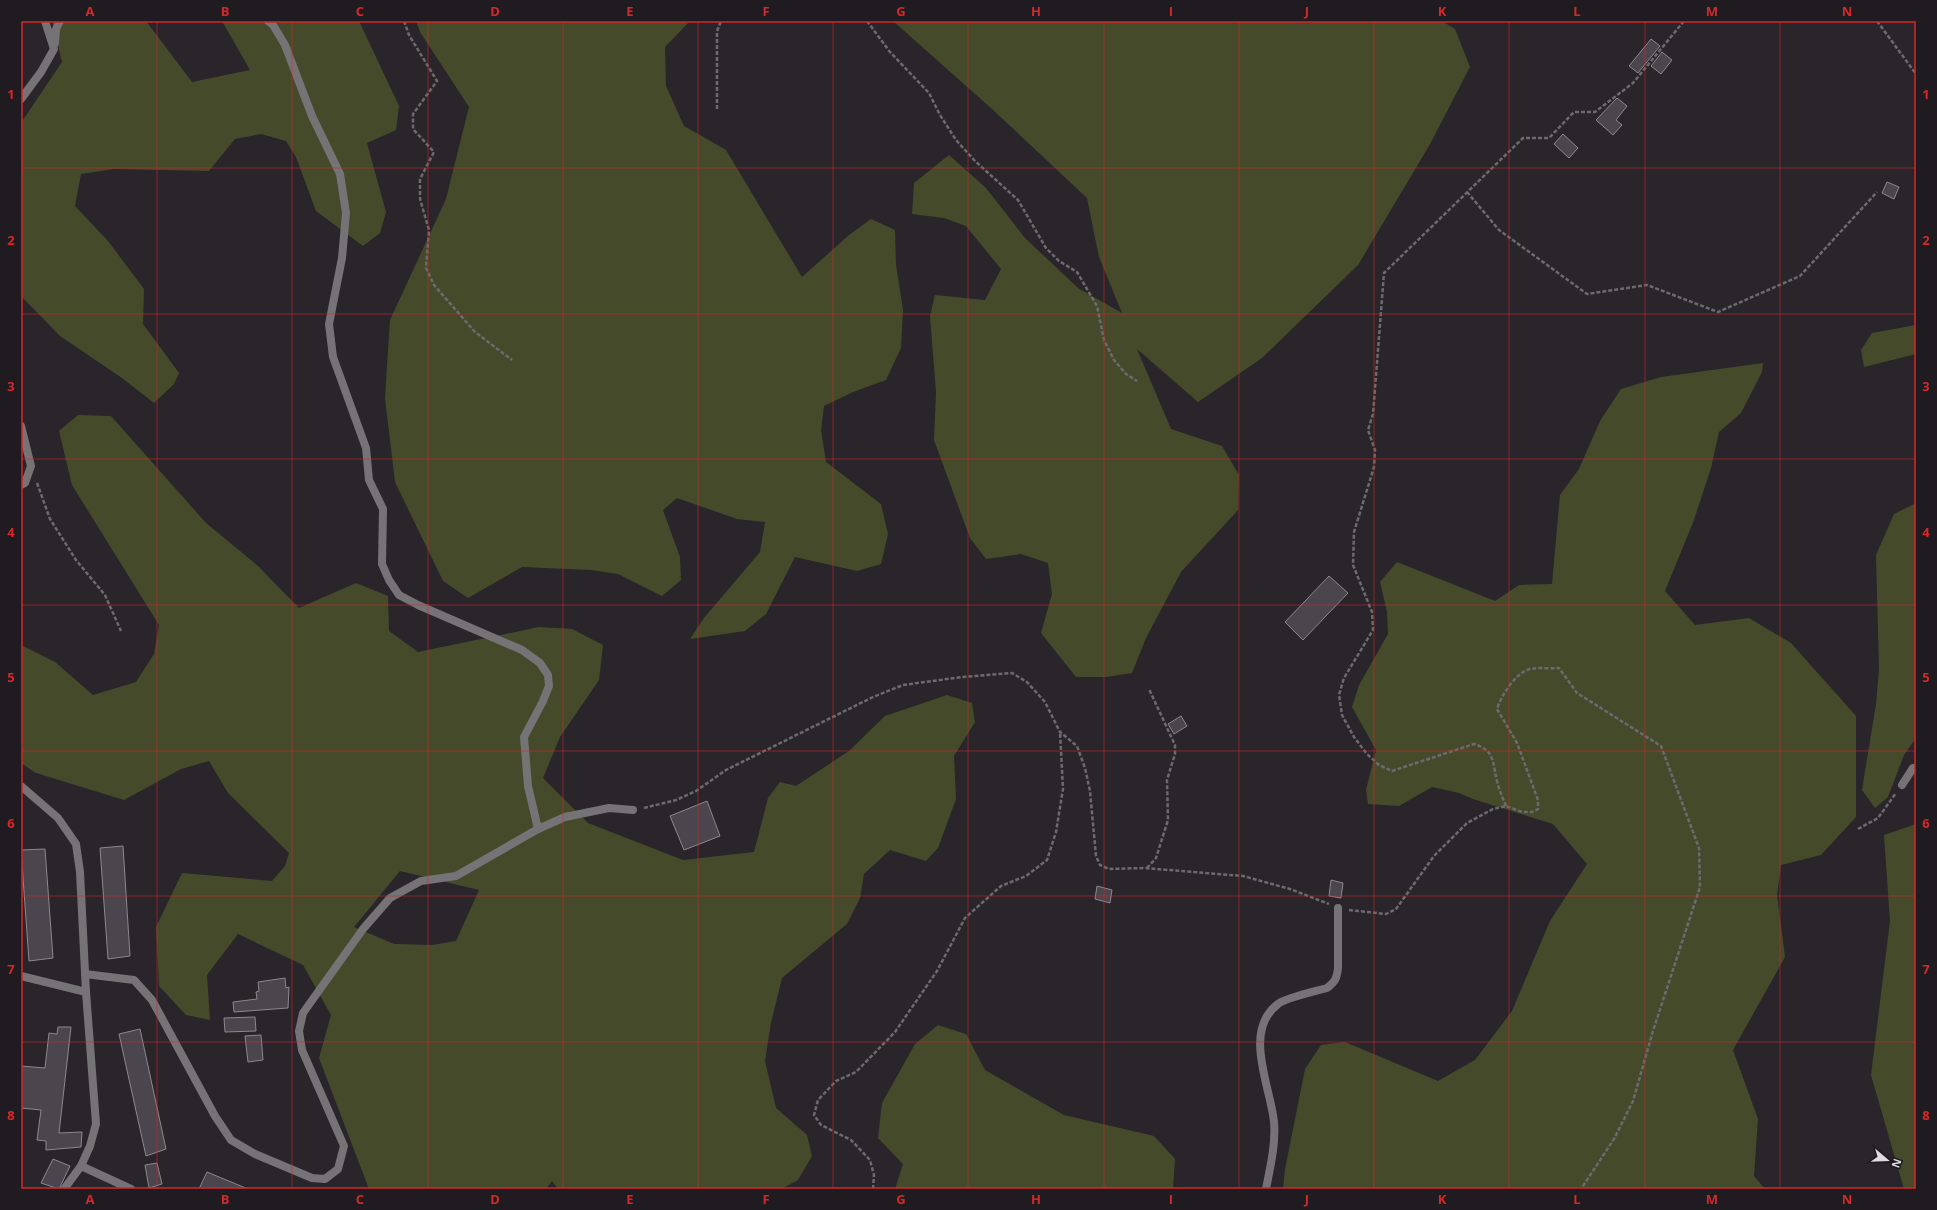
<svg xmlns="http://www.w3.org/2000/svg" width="1937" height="1210" viewBox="0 0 1937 1210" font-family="'Open Sans',sans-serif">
  <rect width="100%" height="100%" fill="#29252b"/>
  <g fill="#454b2a" fill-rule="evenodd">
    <polygon points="52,21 146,21 192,82 250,70 222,21 359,21 399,106 396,130 367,143 386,212 380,233 363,246 316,211 296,157 286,141 261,134 235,139 209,171 114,169 81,174 75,206 108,241 144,289 143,324 179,373 174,384 154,403 122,378 60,336 21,296 21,123 62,62"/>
    <polygon points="416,21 690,21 665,47 666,86 684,126 726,150 802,277 849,235 871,219 895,230 896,265 903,310 901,348 886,380 853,392 824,406 821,430 826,462 881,504 888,534 881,564 857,571 795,557 766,614 745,631 690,639 704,618 760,552 765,522 737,519 677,498 663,510 680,557 681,580 662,596 618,574 591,570 522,567 468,598 443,581 395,482 385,398 390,320 446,199 469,107 420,32"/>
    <polygon points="893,21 1442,21 1455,29 1470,67 1429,146 1358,265 1262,358 1198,402 1137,349 1171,429 1222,446 1239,475 1238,510 1181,572 1146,638 1132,673 1106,677 1076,677 1041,633 1052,594 1048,563 1021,554 986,559 970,538 934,440 936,392 930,316 935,295 985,300 1001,269 966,226 944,218 912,214 914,183 949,155 986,188 1025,238 1078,288 1122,313 1099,257 1087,198 992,109"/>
    <polygon points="1916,325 1916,354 1864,367 1861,350 1872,333"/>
    <polygon points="1763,363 1762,372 1741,413 1719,432 1711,468 1694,520 1665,591 1695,625 1749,618 1791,643 1856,716 1856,817 1821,855 1781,865 1777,895 1785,957 1733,1050 1758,1119 1754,1176 1765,1189 1283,1189 1285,1169 1305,1069 1321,1045 1345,1042 1438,1081 1475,1060 1512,1011 1550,921 1587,864 1553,824 1473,799 1459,793 1432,787 1399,806 1368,804 1366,790 1376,750 1352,707 1359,685 1388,634 1387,612 1380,582 1397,562 1495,601 1519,585 1552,584 1560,495 1579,469 1600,421 1621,389 1661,377"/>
    <path d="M 78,415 L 111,416 L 206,523 L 258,566 L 299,608 L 356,583 L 388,596 L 389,631 L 418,652 L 539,627 L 572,629 L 603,645 L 599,680 L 560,737 L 543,778 L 588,823 L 683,860 L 754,852 L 768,798 L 780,782 L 796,786 L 849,751 L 885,716 L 947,695 L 972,703 L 975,722 L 954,756 L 956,799 L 938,848 L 926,861 L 890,850 L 864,874 L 860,898 L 847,924 L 782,978 L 771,1023 L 765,1061 L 776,1108 L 807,1135 L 812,1156 L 798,1180 L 781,1189 L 558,1189 L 552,1181 L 546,1189 L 369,1189 L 319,1058 L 331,1015 L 303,965 L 238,934 L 207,975 L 210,1020 L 186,1015 L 159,986 L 156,927 L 182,873 L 272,881 L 285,866 L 289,853 L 228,793 L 209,761 L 181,769 L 124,800 L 36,773 L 21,763 L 21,645 L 55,662 L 93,695 L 136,682 L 154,654 L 159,625 L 72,485 L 59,431 ZM 400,871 L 479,890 L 456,941 L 432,945 L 394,944 L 354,927 Z"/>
    <polygon points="1916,503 1916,738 1904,755 1888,797 1875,808 1862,790 1876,704 1879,669 1876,555 1894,514"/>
    <polygon points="1916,824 1916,1189 1904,1189 1871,1075 1890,921 1884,835"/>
    <polygon points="938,1025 966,1034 985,1070 1064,1115 1154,1136 1175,1159 1173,1189 895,1189 903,1164 878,1138 882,1103 915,1044"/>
  </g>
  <g fill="#4b464d" stroke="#8d888f">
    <polygon points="1651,39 1660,46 1638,73 1629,66"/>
    <polygon points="1662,52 1672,60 1661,74 1651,66"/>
    <polygon points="1617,98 1627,106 1616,120 1622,125 1613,135 1596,120"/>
    <polygon points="1563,134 1578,148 1569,158 1554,144"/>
    <polygon points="1887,182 1899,187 1894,199 1882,193"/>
    <polygon points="1329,576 1348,593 1303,640 1285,622"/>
    <polygon points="1181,716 1187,726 1174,734 1168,724"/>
    <polygon points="707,801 720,836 684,850 670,816"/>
    <polygon points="123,846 130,956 108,959 100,848"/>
    <polygon points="45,849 53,958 29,961 21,850"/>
    <polygon points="1331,880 1343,883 1341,898 1329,896"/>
    <polygon points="1097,886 1112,890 1110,903 1095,899"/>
    <polygon points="285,978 286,988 289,987 288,1008 234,1012 233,1002 257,999 256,992 259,991 258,982"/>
    <polygon points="255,1017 256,1031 225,1032 224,1018"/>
    <polygon points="58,1027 71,1027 59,1133 82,1132 81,1147 46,1150 46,1141 37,1140 41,1110 21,1108 21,1066 45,1068 49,1033 57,1034"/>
    <polygon points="140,1029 166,1149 146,1156 119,1034"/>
    <polygon points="261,1035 263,1060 248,1062 245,1036"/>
    <polygon points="53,1159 70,1166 59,1189 41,1183"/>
    <polygon points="157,1163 162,1184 149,1188 145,1165"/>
    <polygon points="207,1172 248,1189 199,1189"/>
  </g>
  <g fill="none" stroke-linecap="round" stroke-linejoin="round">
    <g stroke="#6d6a6f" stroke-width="2.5" stroke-dasharray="4 2" stroke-linecap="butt">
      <polyline points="404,21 409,35 437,81 413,114 413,129 434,152 420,179 420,199 429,230 426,268 434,285 475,332 512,360"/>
      <polyline points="867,21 890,52 929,93 940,115 956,140 975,161 1018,200 1046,248 1059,261 1077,272 1097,306 1104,340 1114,360 1126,374 1137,381"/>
      <polyline points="1877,21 1916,74"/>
      <polyline points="717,109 717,31 721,21"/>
      <polyline points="1467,192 1499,230 1587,294 1647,285 1718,312 1800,276 1877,192"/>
      <polyline points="37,483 50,519 76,560 105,595 121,631"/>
      <path d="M 1506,806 C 1503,799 1500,792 1498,785 C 1492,765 1497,751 1474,744 L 1392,771 L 1379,765 L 1367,754 L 1354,737 L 1342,715 L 1339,695 L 1344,678 L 1373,630 L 1372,612 L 1353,565 L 1354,532 L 1374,467 L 1375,450 L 1368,430 L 1373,414 L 1384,273 L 1523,138 L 1549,138 L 1574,112 L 1595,112 L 1633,83 L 1684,21"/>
      <polyline points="644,808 676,800 696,791 726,770 873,697 903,685 962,677 1012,673 1027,682 1045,702 1060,732 1077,746 1085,768 1090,791 1096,856 1100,865 1109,869 1144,868 1243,876 1290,889 1329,904"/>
      <polyline points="1858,829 1878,818 1896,793"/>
      <polyline points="1147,868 1156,858 1168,820 1167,780 1175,754 1175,745 1149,689"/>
      <path d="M 1349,910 L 1386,914 L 1396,909 L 1434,856 L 1467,823 L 1493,809 L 1506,806 L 1522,812 L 1532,812 L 1538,809 L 1538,800 L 1517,743 L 1497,709 C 1501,696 1515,673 1530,669 C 1539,667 1550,669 1559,668 L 1577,693 L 1661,746 L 1699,848 L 1700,887 L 1653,1031 L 1633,1101 L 1614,1139 L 1581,1189"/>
      <polyline points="873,1189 874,1175 870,1160 851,1140 821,1125 814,1115 818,1100 836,1081 856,1072 895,1032 937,971 965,918 1001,886 1026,876 1047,860 1056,832 1063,789 1060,732"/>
    </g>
    <polyline stroke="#767376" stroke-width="8" points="1902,785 1913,768 1916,768"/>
    <g stroke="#767376" stroke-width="8">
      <polyline points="268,21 273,25 285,45 312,116 340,174 346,213 342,258 329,324 333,357 366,448 369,480 383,509 382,564 389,580 399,595 418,605 522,650 540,663 548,675 549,686 543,701 524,737 528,786 538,829"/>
      <polyline points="55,43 56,29 60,21"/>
      <polyline points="21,99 41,72 54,49 45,21"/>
      <polyline points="21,426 31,466 25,483 21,485"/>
      <polyline points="85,974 134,980 152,1000 215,1116 231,1140 255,1154 312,1178 325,1179 338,1169 344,1146 302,1050 299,1031 303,1013 363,929 390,898 421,881 456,876 538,829 565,817 609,808 633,810"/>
      <polyline points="21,976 86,992"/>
      <polyline points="81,1166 131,1189"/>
      <path d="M 1266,1189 C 1270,1168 1276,1144 1274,1122 C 1271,1088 1242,1031 1278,1004 C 1285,998 1317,991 1327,988 C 1335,982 1337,978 1338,968 L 1338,908"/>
    </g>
    <polyline stroke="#767376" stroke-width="8" points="21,786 58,818 76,844 80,872 86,992 96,1124 90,1146 81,1166 64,1189"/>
  </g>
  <path fill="none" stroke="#d62828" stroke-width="1" stroke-opacity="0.55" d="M 157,21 L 157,1189M 292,21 L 292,1189M 428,21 L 428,1189M 563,21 L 563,1189M 698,21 L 698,1189M 833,21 L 833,1189M 968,21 L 968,1189M 1104,21 L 1104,1189M 1239,21 L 1239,1189M 1374,21 L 1374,1189M 1509,21 L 1509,1189M 1645,21 L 1645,1189M 1780,21 L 1780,1189M 21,168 L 1916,168M 21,314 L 1916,314M 21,459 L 1916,459M 21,605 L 1916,605M 21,751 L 1916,751M 21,896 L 1916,896M 21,1042 L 1916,1042"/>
  <rect width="1937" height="1210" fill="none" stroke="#1f1b21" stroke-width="44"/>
  <g transform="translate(1887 1160) rotate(109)" stroke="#1f1b21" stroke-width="3" paint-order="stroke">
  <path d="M0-3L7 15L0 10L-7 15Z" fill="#dedbdf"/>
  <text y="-6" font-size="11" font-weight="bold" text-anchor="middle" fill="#dedbdf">N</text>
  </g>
  <rect x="22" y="22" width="1893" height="1166" fill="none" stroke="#d62828" stroke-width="1.5"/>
  <g font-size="13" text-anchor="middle" font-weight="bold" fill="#d62828">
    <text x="90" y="16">A</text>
    <text x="225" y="16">B</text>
    <text x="360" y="16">C</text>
    <text x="495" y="16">D</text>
    <text x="630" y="16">E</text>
    <text x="766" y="16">F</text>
    <text x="901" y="16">G</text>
    <text x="1036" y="16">H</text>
    <text x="1171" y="16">I</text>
    <text x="1307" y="16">J</text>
    <text x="1442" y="16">K</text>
    <text x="1577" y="16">L</text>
    <text x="1712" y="16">M</text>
    <text x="1847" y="16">N</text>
    <text x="11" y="99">1</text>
    <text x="1926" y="99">1</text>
    <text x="11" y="245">2</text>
    <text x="1926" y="245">2</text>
    <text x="11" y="391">3</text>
    <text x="1926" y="391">3</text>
    <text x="11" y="537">4</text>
    <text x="1926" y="537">4</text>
    <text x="11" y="682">5</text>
    <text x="1926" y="682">5</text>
    <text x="11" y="828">6</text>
    <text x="1926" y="828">6</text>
    <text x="11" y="974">7</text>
    <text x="1926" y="974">7</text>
    <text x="11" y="1120">8</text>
    <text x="1926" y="1120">8</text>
    <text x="90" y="1204">A</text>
    <text x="225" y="1204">B</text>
    <text x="360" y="1204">C</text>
    <text x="495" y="1204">D</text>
    <text x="630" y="1204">E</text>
    <text x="766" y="1204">F</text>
    <text x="901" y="1204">G</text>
    <text x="1036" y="1204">H</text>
    <text x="1171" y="1204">I</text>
    <text x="1307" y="1204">J</text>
    <text x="1442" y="1204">K</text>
    <text x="1577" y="1204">L</text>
    <text x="1712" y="1204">M</text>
    <text x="1847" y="1204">N</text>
  </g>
</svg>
